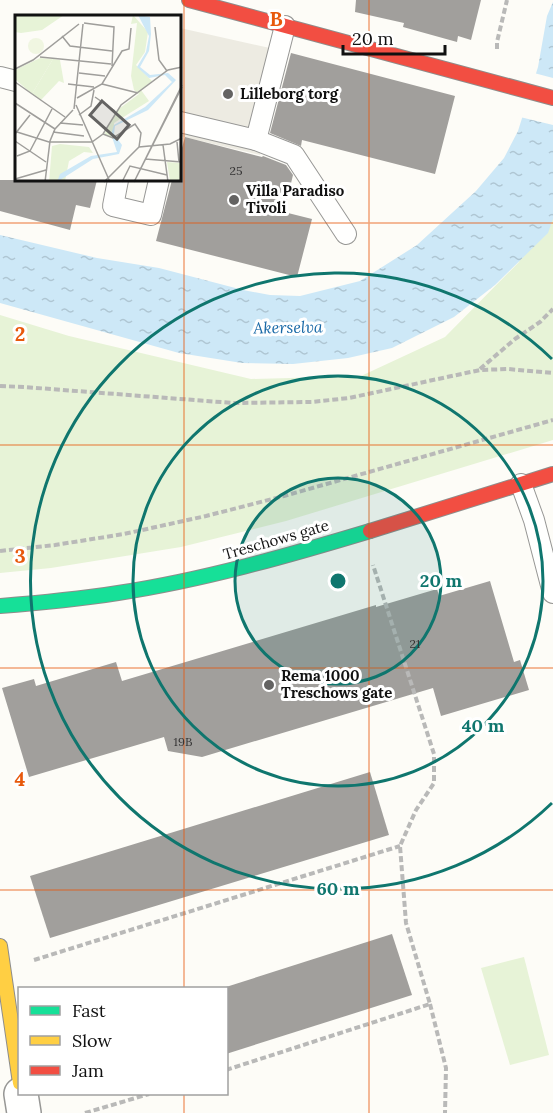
<svg xmlns="http://www.w3.org/2000/svg" width="553" height="1113" viewBox="0 0 553 1113" font-family="Lora,serif">
  <defs>
    <pattern id="water-ripples" width="26" height="14" patternUnits="userSpaceOnUse" patternTransform="scale(1.5)"><rect width="26" height="14" fill="#cde8f7"/><path d="M2 4q2-2 4 0t4 0M15 11q2-2 4 0t4 0" fill="none" stroke="#afc6d3"/></pattern>
  </defs>
  <rect width="100%" height="100%" fill="#fdfcf7"/>
  <g fill="#e7f3d7">
    <polygon points="553,171 553,440 286,521 181,547 51,568 0,573 0,315 69,336 251,379 361,376 445,337 519,262"/>
    <polygon points="524,957 549,1055 510,1065 481,968"/>
  </g>
  <polygon fill="#edebe2" points="180,28 288,52 260,155 180,136"/>
  <polygon fill="url(#water-ripples)" points="553,2 553,219 548,233 495,285 454,317 392,348 348,358 293,364 242,363 179,353 0,303 0,235 97,258 159,268 243,290 270,295 300,296 360,281 417,245 476,191 504,158 518,131 538,67 547,16"/>
  <polygon fill="#fdfcf7" points="534,73 553,78 553,125 520,117"/>
  <g fill="#a19f9c">
    <polygon points="356,0 481,0 471,40 458,36 457,42 403,27 404,23 355,12"/>
    <polygon points="291,53 455,96 435,174 302,140 301,146 270,133"/>
    <polygon points="185,137 262,157 263,156 286,165 293,175 284,212 312,219 297,277 156,241 172,180 180,180 180,155"/>
    <polygon points="0,180 97,180 90,208 76,205 70,230 0,211"/>
    <polygon points="490,581 514,662 520,660 529,690 441,716 433,688 202,757 168,751 164,737 29,777 2,688 34,679 36,686 116,662 122,681 376,605 376,607 437,589 439,596"/>
    <polygon points="370,772 389,835 50,938 30,876"/>
    <polygon points="392,934 412,995 226,1054 226,987"/>
  </g>
  <g fill="none" stroke-linecap="round" stroke-linejoin="round">
    <g stroke="#979795" stroke-width="22">
      <g id="lane">
        <polyline points="0,77 16,81"/>
        <polyline points="180,122 256,140 285,26"/>
        <polyline points="256,140 294,155 346,234"/>
        <polyline points="118,180 113,206 151,215 159,180"/>
        <polyline points="521,484 534,520 553,593"/>
      </g>
    </g>
    <g stroke="#979795" stroke-width="36">
      <polyline id="street" points="21,1094 24,1113"/>
    </g>
    <g stroke="#8e8d8b" stroke-width="16">
      <path id="fast" d="M 0,606 C 39,603 79,599 118,593 C 203,580 287,556 370,531"/>
    </g>
    <g stroke="#8e8d8b" stroke-width="16">
      <polyline id="slow" points="0,946 20,1083"/>
    </g>
    <g stroke="#8e8d8b" stroke-width="16">
      <g id="jam">
        <polyline points="189,0 553,98"/>
        <polyline points="370,531 553,474"/>
      </g>
    </g>
    <g stroke="#b9b9b8" stroke-width="4" stroke-dasharray="6 3" stroke-linecap="butt">
      <polyline points="497,49 497,42 507,0"/>
      <polyline points="480,369 515,339 540,322 553,309"/>
      <polyline points="0,386 24,387 233,403 312,402 349,398 480,370 508,369 553,373"/>
      <polyline points="0,551 55,545 124,534 206,516 284,496 553,420"/>
      <polyline points="34,960 400,846"/>
      <polyline points="430,1004 446,1068 445,1113"/>
      <polyline points="226,1070 430,1004 406,923 400,846 416,810 434,783 434,754 373,565"/>
      <polyline points="85,1113 149,1094"/>
    </g>
    <use href="#lane" stroke="#fffffe" stroke-width="20"/>
    <use href="#street" stroke="#fffffe" stroke-width="33"/>
    <use href="#fast" stroke="#16e098" stroke-width="14"/>
    <use href="#slow" stroke="#ffcf43" stroke-width="14"/>
    <use href="#jam" stroke="#f24e42" stroke-width="14"/>
  </g>
  <path fill="none" stroke="#e8590c" stroke-width="1.5" stroke-opacity="0.55" d="M 184,0 L 184,988M 369,0 L 369,1113M 0,223 L 553,223M 0,445 L 553,445M 0,668 L 553,668M 0,890 L 553,890M 184,1094 L 184,1113"/>
  <circle cx="338" cy="581" r="103" fill="#0f766e" fill-opacity=".12"/>
  <g fill="none" stroke="#0f766e" stroke-width="3">
    <circle cx="338" cy="581" r="103"/>
    <circle cx="338" cy="581" r="205"/>
    <path d="M552 803A308 308 0 1 1 552 359"/>
  </g>
  <g fill="#646362" stroke="#fff" stroke-width="2">
    <circle cx="228" cy="94" r="6"/>
    <circle cx="234" cy="200" r="6"/>
    <circle cx="269" cy="685" r="6"/>
  </g>
  <g text-anchor="middle" stroke-width="6" stroke-linejoin="round" paint-order="stroke">
    <g font-size="12" fill="#353434">
      <text x="236" y="175">25</text>
      <text x="415" y="648">21</text>
      <text x="183" y="746">19B</text>
    </g>
    <g font-size="15" font-weight="bold" fill="#111" stroke="#fff" text-anchor="start">
      <text x="240" y="99">Lilleborg torg</text>
      <text x="246" y="196">Villa Paradiso<tspan x="246" dy="17">Tivoli</tspan></text>
      <text x="281" y="681">Rema 1000<tspan x="281" dy="17">Treschows gate</tspan></text>
    </g>
    <g font-size="15" fill="#111" stroke="#fff">
      <text transform="translate(276 540) rotate(-16)" y="5">Treschows gate</text>
    </g>
    <g font-size="16" font-style="italic" fill="#1768a6" stroke="#fff">
      <text transform="translate(288 327) rotate(-1)" y="6">Akerselva</text>
    </g>
  </g>
  <g transform="translate(15 15)">
    <rect width="166" height="166" fill="#fdfcf7"/>
    <path d="M 0,0 L 49,0 L 27,15 L 6,18 L 0,17 ZM 118,0 L 133,17 L 130,37 L 121,50 L 137,66 L 126,75 L 134,86 L 99,108 L 99,122 L 89,120 L 101,96 L 124,79 L 119,75 L 116,61 L 122,8 L 116,9 ZM 38,44 L 45,45 L 49,68 L 44,66 L 26,85 L 17,79 ZM 45,129 L 74,132 L 78,138 L 69,137 L 54,146 L 50,166 L 34,167 L 37,131 ZM 152,147 L 166,148 L 166,166 L 155,166 Z" fill="#e7f3d7"/>
    <path d="M 25,43 L 38,44 L 17,79 L 0,64 L 0,55 Z" fill="#e7f3d7"/>
    <path d="M13 31a8 8 0 1 1 16 0a8 8 0 1 1-16 0Z" fill="#f0f6e1"/>
    <path d="M 123,0 L 135,2 L 136,19 L 134,36 L 125,52 L 135,60 L 153,58 L 161,65 L 133,95 L 100,111 L 99,119 L 107,130 L 104,139 L 78,144 L 42,167 L 45,159 L 76,141 L 102,137 L 96,119 L 99,110 L 130,92 L 157,67 L 150,60 L 134,63 L 122,52 L 131,37 L 134,21 Z" fill="#cde8f7"/>
    <path fill="none" stroke="#9f9e9b" stroke-width="1.5" d="M 69,8 L 99,12 L 97,51M 140,12 L 144,45 L 152,56M 47,21 L 55,31 L 97,36M 25,42 L 96,49M 0,54 L 18,45 L 64,9M 64,58 L 90,61M 0,67 L 50,102M 53,69 L 79,72M 87,69 L 123,78M 80,82 L 100,96M 62,83 L 87,69 L 107,36 L 114,34 L 116,13M 0,88 L 40,114M 61,90 L 95,167M 59,94 L 68,9M 64,100 L 76,91 L 79,75M 45,108 L 68,110M 2,117 L 34,127 L 77,127 L 88,119 L 106,90 L 153,55 L 167,52M 38,117 L 69,121M 0,119 L 15,100M 88,119 L 98,123 L 120,109 L 126,118 L 124,132M 0,126 L 31,147M 162,127 L 164,147M 148,130 L 153,167M 2,141 L 15,136 L 37,94M 130,144 L 167,147M 0,164 L 31,155M 30,167 L 35,126 L 40,114 L 58,95M 89,167 L 124,132 L 155,129 L 167,123M 107,167 L 115,151 L 152,160M 119,167 L 167,72M 119,167 L 167,70"/>
    <path fill="#646362" fill-opacity="0.15" stroke="#646362" stroke-width="3" d="M 87,86 L 114,110 L 102,124 L 75,100 Z"/>
    <rect width="166" height="166" fill="none" stroke="#111" stroke-width="3"/>
  </g>
  <g font-size="20" text-anchor="middle" font-weight="bold" fill="#e8590c" stroke="#fff" stroke-width="6" stroke-linejoin="round" paint-order="stroke">
    <text x="276" y="26">B</text>
    <text x="20" y="341">2</text>
    <text x="20" y="563">3</text>
    <text x="20" y="786">4</text>
  </g>
  <circle cx="338" cy="581" r="9" fill="#0f766e" stroke="#fff" stroke-width="3"/>
  <g font-size="18" text-anchor="middle" font-weight="bold" fill="#0f766e" stroke="#fff" stroke-width="6" stroke-linejoin="round" paint-order="stroke">
    <text x="441" y="587">20 m</text>
    <text x="483" y="732">40 m</text>
    <text x="338" y="895">60 m</text>
  </g>
  <rect x="18" y="987" width="210" height="108" fill="#ffffff" stroke="#a0a0a0" stroke-width="1.5"/>
  <rect x="30" y="1006" width="30" height="9" fill="#16e098" stroke="#a0a0a0" stroke-width="1.5"/>
  <text x="72" y="1017" font-size="18" fill="#111111">Fast</text>
  <rect x="30" y="1036" width="30" height="9" fill="#ffcf43" stroke="#a0a0a0" stroke-width="1.5"/>
  <text x="72" y="1047" font-size="18" fill="#111111">Slow</text>
  <rect x="30" y="1066" width="30" height="9" fill="#f24e42" stroke="#a0a0a0" stroke-width="1.5"/>
  <text x="72" y="1077" font-size="18" fill="#111111">Jam</text>
  <path d="M343 45v9h102v-9" fill="none" stroke="#111111" stroke-width="3"/>
  <text x="352" y="45" font-size="18" fill="#111111" stroke="#ffffff" stroke-width="4.5" paint-order="stroke">20 m</text>
</svg>
